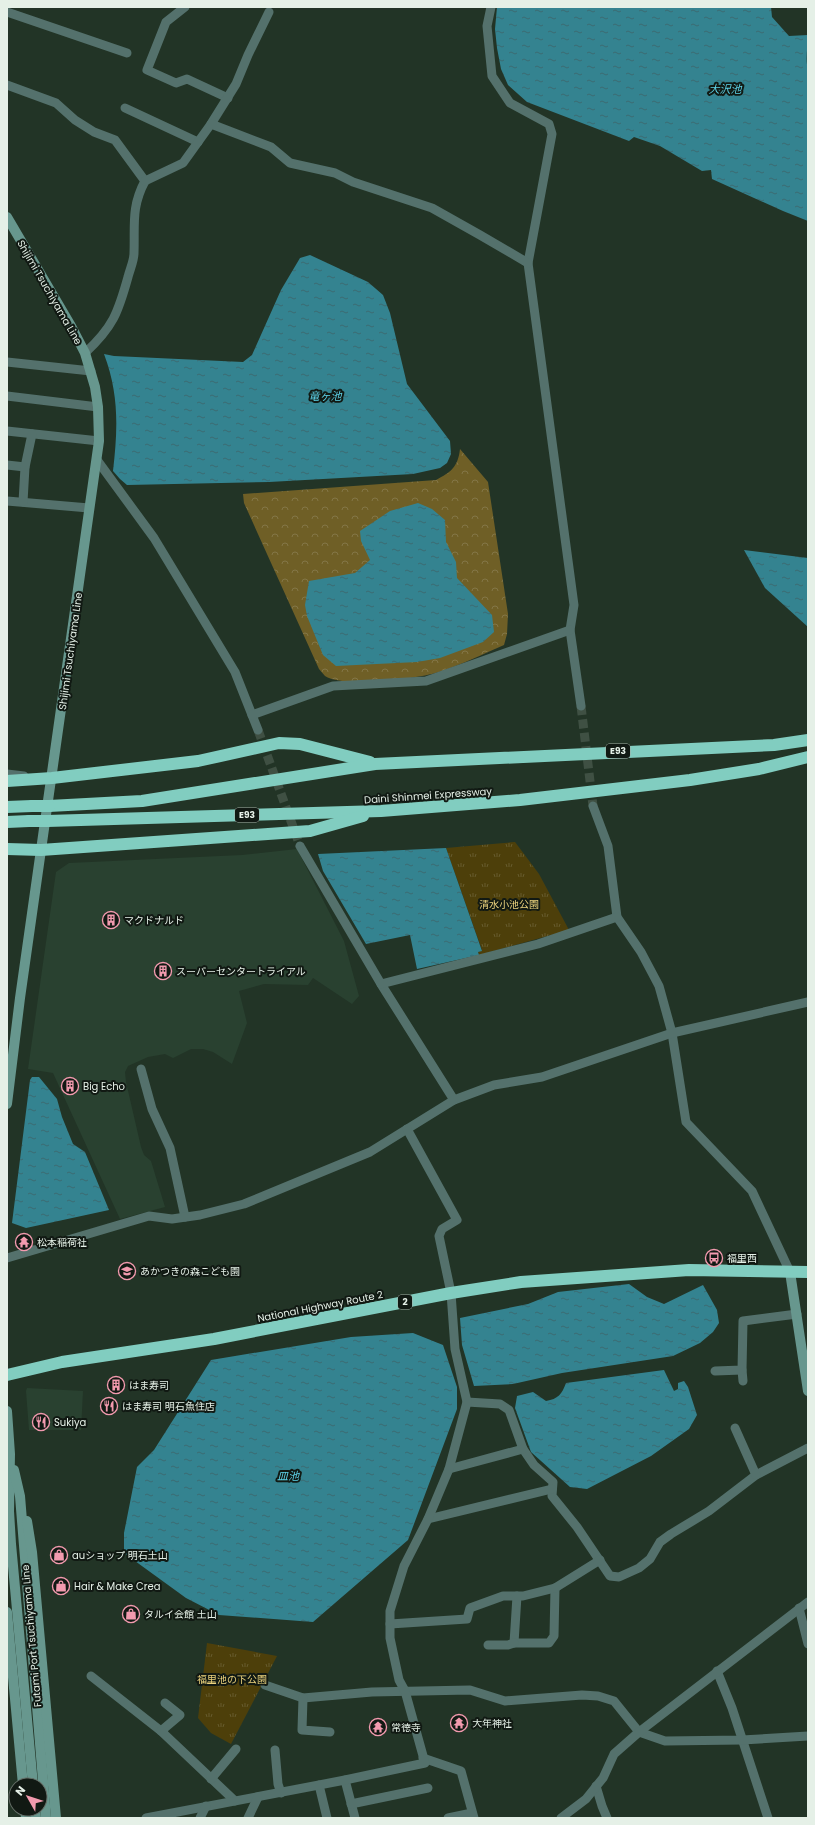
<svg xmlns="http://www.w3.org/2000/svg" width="815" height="1825" viewBox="0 0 815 1825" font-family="Poppins,'Noto Sans JP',sans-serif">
  <defs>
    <pattern id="forest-crowns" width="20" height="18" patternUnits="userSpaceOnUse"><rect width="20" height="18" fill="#6f5f26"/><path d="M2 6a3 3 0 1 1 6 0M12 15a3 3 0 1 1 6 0" fill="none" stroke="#837646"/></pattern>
    <pattern id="park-tufts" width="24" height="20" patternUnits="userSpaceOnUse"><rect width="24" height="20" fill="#4d3f0a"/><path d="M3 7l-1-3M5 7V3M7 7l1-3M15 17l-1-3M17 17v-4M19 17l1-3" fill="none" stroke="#665b2e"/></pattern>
    <pattern id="water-ripples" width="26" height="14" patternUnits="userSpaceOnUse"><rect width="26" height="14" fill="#348390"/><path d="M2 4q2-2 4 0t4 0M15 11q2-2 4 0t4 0" fill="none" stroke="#3b6b72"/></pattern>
  </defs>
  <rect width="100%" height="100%" fill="#223426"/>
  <g fill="#294130">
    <polygon points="297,849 344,941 359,996 352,1004 313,978 308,985 264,984 239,991 247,1023 232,1064 213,1052 203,1049 191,1049 173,1058 165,1054 148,1057 128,1066 125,1072 126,1082 141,1147 144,1155 151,1161 165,1207 120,1219 53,1073 28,1069 56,872 69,863 242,855"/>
    <polygon points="27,1388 83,1391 81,1430 29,1430 26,1391"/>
  </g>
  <path fill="url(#forest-crowns)" d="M 460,449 L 488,482 L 508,614 L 507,634 L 504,645 C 483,654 461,665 439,672 C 418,679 343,688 325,676 C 323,674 321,671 319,669 L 244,503 L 243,494 L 436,480 C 451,472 458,467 460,449 Z"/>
  <g fill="url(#park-tufts)">
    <polygon points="515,842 539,874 569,930 479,955 478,952 482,950 446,848"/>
    <polygon points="207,1643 277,1656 231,1744 211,1733 198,1718"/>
  </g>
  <g fill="url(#water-ripples)">
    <path d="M 497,7 L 771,7 L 772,17 L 789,36 L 808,35 C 808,46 805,60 808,69 L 808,221 L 783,211 L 712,179 L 711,170 L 702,171 L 660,146 L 634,137 L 629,141 L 527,102 L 508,85 L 501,69 L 497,48 L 495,29 Z"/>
    <path d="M 310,255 L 368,282 L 383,295 L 390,313 L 407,384 L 450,441 L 451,454 L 447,463 L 440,468 L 413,474 L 269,482 L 127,485 L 120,479 L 113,471 C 118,428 119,394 104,354 L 114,356 L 243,362 L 252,355 L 281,290 L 300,258 Z"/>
    <polygon points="418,503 432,509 445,520 446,542 456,562 457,578 492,615 494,632 483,642 440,658 417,662 336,666 323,655 307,616 305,605 309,581 355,573 370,560 361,541 360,531 390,511"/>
    <polygon points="744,550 808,558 808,627 765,588"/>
    <polygon points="446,848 482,951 478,952 479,955 417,969 410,935 366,944 323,871 318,854"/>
    <polygon points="32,1077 39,1077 57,1099 62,1117 73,1144 85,1152 109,1210 26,1228 12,1223 30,1080"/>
    <polygon points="629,1284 647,1297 664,1304 703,1285 717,1310 719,1323 713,1332 700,1343 673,1356 562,1373 513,1384 474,1386 462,1345 460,1318 528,1304 558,1292"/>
    <polygon points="413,1333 443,1345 457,1387 457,1409 408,1540 313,1622 219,1615 186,1598 124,1553 124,1533 137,1467 154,1450 211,1360 351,1337"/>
    <path d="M 664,1370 L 674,1391 L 678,1389 L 678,1383 L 684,1381 L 688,1387 L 697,1415 L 689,1429 L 651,1456 L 587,1489 L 570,1487 L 531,1452 L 515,1408 L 517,1396 L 533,1392 L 546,1401 C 558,1399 562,1394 566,1383 Z"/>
  </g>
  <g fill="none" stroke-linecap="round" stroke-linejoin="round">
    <g stroke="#3f5043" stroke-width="9" stroke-dasharray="9 4.5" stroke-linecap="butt">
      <polyline points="581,706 593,806"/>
      <polyline points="258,730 300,846"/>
    </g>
    <g stroke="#54716c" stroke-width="9">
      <polyline points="185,7 166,22 147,70 176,83 187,79 228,98"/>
      <polyline points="491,7 487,26 492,76 510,103 549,124 552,134 528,263 574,605 570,630 581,706"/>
      <polyline points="7,12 127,53"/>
      <path d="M 7,85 L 56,103 L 75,120 L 94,132 L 115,140 L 145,181 C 131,207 135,225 134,253 C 134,261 130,269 128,277 C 118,313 113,327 85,353"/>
      <polyline points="125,108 198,142"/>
      <polyline points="211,124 236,84 248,55 269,12"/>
      <polyline points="145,181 183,163 211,124 271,147 290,163 335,173 353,182 432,208 480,235 528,263"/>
      <polyline points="7,362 91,371"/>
      <polyline points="7,396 98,407"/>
      <polyline points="7,431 99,441"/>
      <polyline points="97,460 154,538 235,672 258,730"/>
      <polyline points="7,465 25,467"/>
      <polyline points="7,501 89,508"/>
      <polyline points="23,502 25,467 32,434"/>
      <polyline points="252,715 333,686 426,681 570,630"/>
      <polyline points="7,774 24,776"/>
      <polyline points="593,806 608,846 617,917 641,952 659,986 672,1033 686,1122 752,1191 790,1272"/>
      <polyline points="300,846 381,984 454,1100"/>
      <polyline points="381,984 538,944 617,917"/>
      <polyline points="141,1069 152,1109 170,1148 185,1217"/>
      <polyline points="7,1258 149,1216 172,1219 200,1215 244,1204 370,1152 454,1100 494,1085 542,1077 672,1033 808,1002"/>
      <polyline points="742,1370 743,1381"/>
      <polyline points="715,1371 742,1370 743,1321 797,1314"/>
      <polyline points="467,1402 500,1404 509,1410 523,1449 534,1465 553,1482 552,1496 577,1527 610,1576 619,1577 639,1568 650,1559 660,1542 671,1534 709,1511 756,1475 808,1448"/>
      <polyline points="735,1428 756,1475"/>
      <polyline points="449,1469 523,1449"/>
      <polyline points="428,1519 552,1489"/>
      <polyline points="517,1596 514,1643 549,1643 554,1636 555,1588"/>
      <polyline points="799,1608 808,1644"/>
      <polyline points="390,1624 467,1619 470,1608 503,1596 523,1596 555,1588 600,1560"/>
      <polyline points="488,1645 508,1645 514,1643"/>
      <polyline points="717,1671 732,1708 768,1818"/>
      <polyline points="91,1676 161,1731"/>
      <polyline points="265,1685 303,1698 372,1692 470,1690 505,1701 582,1695 598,1696 614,1701 639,1732 665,1741 742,1740 808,1736"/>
      <polyline points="303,1698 302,1730 330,1732"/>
      <polyline points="165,1703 180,1715 161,1731 235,1801"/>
      <polyline points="275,1750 278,1784 281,1793"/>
      <polyline points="423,1758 461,1771 474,1818"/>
      <polyline points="211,1779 236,1749"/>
      <polyline points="345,1780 355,1818"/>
      <polyline points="319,1785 327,1818"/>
      <polyline points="596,1786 602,1806 607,1818"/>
      <polyline points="351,1804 428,1788"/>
      <polyline points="146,1818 345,1780 425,1763 405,1691 399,1680 390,1638 390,1611 404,1566 428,1519 449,1469 467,1402 455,1349 451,1293 439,1236 442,1229 457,1220 407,1129"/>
      <polyline points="200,1818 206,1806"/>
      <polyline points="248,1818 258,1797"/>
      <polyline points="448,1818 472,1813"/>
      <polyline points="561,1818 586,1799 603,1778 614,1754 639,1732 808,1602"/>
    </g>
    <g stroke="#67978e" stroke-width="10">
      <polyline points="7,217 71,326 85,353 95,387 98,407 99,441 20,998 7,1104"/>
      <polyline points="790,1272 808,1391"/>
      <polyline points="7,1411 10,1454 9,1511 11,1544 33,1785"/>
      <polyline points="14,1470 20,1496 46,1818"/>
      <polyline points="27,1521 32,1552 56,1818"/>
      <polyline points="7,1612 23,1785"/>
      <polyline points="25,1809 26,1818"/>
      <polyline points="35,1809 36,1818"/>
    </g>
    <g stroke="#81cdc0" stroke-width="12">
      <polyline points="7,781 52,778 198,761 279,743 300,744 370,762"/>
      <polyline points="49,806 142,801 375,764 774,745 808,740"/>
      <polyline points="7,807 32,806"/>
      <polyline points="47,821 381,811 520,800 690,780 759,769 808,757"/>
      <polyline points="7,822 29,821"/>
      <polyline points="7,849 41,850 310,831 363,816"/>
      <polyline points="7,1375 62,1362 214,1339 451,1293 521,1282 689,1270 808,1272"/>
    </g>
    <g stroke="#81cdc0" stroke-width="12">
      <polyline points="32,806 49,806"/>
      <polyline points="29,821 47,821"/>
    </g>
  </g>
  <defs>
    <g id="building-ring" transform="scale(0.9)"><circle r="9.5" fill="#111913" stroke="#f29aae" stroke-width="1.5"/><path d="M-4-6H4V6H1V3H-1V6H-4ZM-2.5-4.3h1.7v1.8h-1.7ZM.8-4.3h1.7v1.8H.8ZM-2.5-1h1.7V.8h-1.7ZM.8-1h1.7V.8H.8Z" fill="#f29aae"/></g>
    <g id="temple-ring" transform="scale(0.9)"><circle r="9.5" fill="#111913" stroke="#f29aae" stroke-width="1.5"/><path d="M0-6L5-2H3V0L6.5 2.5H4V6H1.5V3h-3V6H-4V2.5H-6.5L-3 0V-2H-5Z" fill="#f29aae"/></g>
    <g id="bus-ring" transform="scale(0.9)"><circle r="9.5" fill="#111913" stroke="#f29aae" stroke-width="1.5"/><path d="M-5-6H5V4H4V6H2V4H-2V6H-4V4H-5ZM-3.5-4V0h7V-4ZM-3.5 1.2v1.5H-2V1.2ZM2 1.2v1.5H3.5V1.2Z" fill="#f29aae"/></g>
    <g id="school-ring" transform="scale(0.9)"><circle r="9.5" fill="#111913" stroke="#f29aae" stroke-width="1.5"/><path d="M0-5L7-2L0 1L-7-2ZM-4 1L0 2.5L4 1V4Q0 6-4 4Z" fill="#f29aae"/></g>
    <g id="restaurant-ring" transform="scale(0.9)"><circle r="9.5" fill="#111913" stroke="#f29aae" stroke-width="1.5"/><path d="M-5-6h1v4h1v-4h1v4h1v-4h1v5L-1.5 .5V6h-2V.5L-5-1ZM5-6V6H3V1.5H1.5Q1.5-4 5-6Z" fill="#f29aae"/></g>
    <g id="shop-ring" transform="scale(0.9)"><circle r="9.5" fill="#111913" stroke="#f29aae" stroke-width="1.5"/><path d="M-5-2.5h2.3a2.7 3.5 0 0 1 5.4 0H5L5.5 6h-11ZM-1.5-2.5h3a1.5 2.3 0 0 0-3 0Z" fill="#f29aae"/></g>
  </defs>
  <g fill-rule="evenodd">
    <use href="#building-ring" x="111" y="920"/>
    <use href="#building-ring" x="163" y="971"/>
    <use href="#building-ring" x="70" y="1086"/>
    <use href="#temple-ring" x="24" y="1242"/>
    <use href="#bus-ring" x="714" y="1258"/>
    <use href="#school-ring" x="127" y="1271"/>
    <use href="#building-ring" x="116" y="1385"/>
    <use href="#restaurant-ring" x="109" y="1406"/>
    <use href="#restaurant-ring" x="41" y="1422"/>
    <use href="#shop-ring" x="59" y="1555"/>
    <use href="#shop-ring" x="61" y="1586"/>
    <use href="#shop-ring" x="131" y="1614"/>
    <use href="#temple-ring" x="459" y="1723"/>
    <use href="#temple-ring" x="378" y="1727"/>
  </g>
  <g text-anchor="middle" stroke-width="4" stroke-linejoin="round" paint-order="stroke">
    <g fill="#111913" stroke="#a5b0a7" stroke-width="1">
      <rect x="606" y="744" width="24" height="14" rx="3"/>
      <rect x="235" y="808" width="24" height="14" rx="3"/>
      <rect x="398" y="1295" width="14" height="14" rx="3"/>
    </g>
    <g font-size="9" font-weight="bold" fill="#e5f0e7">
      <text x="618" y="754">E93</text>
      <text x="247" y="818">E93</text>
      <text x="405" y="1305">2</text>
    </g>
    <g font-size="10" fill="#e5f0e7" stroke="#111913">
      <text transform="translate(50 292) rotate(60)" y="4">Shijimi Tsuchiyama Line</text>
      <text transform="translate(70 651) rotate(-82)" y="4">Shijimi Tsuchiyama Line</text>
      <text transform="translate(428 795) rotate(-4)" y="4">Daini Shinmei Expressway</text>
      <text transform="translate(320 1306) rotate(-11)" y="4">National Highway Route 2</text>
      <text transform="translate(31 1636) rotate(-95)" y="4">Futami Port Tsuchiyama Line</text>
    </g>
    <g font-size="10" fill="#ebd27d" stroke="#111913">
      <text x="509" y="908">清水小池公園</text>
      <text x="232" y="1683">福里池の下公園</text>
    </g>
    <g font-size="10" fill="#e5f0e7" stroke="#111913" text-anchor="start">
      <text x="124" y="924">マクドナルド</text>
      <text x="176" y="975">スーパーセンタートライアル</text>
      <text x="83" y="1090">Big Echo</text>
      <text x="37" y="1246">松本稲荷社</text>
      <text x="727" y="1262">福里西</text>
      <text x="140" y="1275">あかつきの森こども園</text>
      <text x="129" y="1389">はま寿司</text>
      <text x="122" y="1410">はま寿司 明石魚住店</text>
      <text x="54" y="1426">Sukiya</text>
      <text x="72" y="1559">auショップ 明石土山</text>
      <text x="74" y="1590">Hair &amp; Make Crea</text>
      <text x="144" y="1618">タルイ会館 土山</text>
      <text x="472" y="1727">大年神社</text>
      <text x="391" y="1731">常徳寺</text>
    </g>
    <g font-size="11" font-style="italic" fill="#5dd2e7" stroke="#111913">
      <text x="725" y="93">大沢池</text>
      <text x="325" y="400">竜ヶ池</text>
      <text x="288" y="1480">皿池</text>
    </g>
  </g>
  <rect width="815" height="1825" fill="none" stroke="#e5f0e7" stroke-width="16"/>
  <g transform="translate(28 1797) rotate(309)"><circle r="19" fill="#111913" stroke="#666f68"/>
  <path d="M0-3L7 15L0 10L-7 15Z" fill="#f29aae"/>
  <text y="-6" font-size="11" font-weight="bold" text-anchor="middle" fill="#e5f0e7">N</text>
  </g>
</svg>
